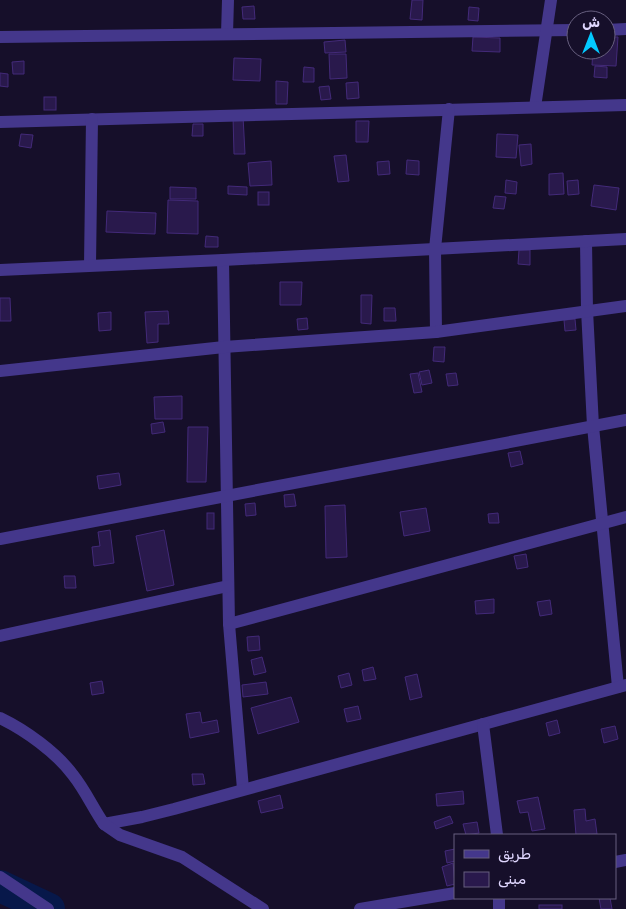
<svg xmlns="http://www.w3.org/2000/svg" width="626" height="909" font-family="Rubik,'Noto Sans Arabic',sans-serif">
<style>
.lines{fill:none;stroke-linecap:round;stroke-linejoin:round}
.river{stroke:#07184a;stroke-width:32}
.building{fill:#29194c;stroke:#432a79}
.minor{stroke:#44378b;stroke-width:12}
</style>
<rect width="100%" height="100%" fill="#160f2a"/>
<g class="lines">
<polyline class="river" points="0,886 49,909"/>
</g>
<g class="building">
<polygon points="412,0 423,0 422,20 410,19"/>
<polygon points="254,6 255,19 243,19 242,7"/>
<polygon points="469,7 479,8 478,21 468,20"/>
<polygon points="473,37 500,38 500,52 472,51"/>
<polygon points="607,37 618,37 616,66 592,65 593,50 606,50"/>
<polygon points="345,40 346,52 325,53 324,42"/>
<polygon points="329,54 346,54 347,78 330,79"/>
<polygon points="234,58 261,59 260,81 233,80"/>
<polygon points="24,61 24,74 13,74 12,62"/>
<polygon points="595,66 607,67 607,78 594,77"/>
<polygon points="304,67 314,68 314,82 303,82"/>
<polygon points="0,73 8,74 8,87 0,86"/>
<polygon points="276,81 288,82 287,104 276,104"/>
<polygon points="358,82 359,98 347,99 346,83"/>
<polygon points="329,86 331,99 321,100 319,87"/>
<rect x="44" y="97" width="12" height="13"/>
<polygon points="233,116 243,116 245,154 234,154"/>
<polygon points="356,121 369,121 368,142 356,142"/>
<polygon points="193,124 203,124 203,136 192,136"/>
<polygon points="21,134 33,135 31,148 19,146"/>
<polygon points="497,134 518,135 516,158 496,157"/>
<polygon points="531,144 532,164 521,166 519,145"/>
<polygon points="346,155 349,181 338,182 334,156"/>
<polygon points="407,160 419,161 419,175 406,174"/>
<polygon points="271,161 272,185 250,186 248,163"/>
<polygon points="389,161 390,174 378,175 377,162"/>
<polygon points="563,173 564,194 549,195 549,174"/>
<polygon points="506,180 517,182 516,194 505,193"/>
<polygon points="578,180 579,194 568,195 567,181"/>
<polygon points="594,185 619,188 616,210 591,206"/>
<polygon points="228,186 247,187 247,195 228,194"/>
<polygon points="170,187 196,188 196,199 170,199"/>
<rect x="258" y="192" width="11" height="13"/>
<polygon points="495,196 506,197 504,209 493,208"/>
<polygon points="168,200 198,201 198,234 167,233"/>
<polygon points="107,211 156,213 155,234 106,232"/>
<polygon points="206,236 218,237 218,247 205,247"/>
<polygon points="519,250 530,250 530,265 518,264"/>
<polygon points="280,282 302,282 301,305 280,305"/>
<polygon points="361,295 372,295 371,324 361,323"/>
<polygon points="0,298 10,298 11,321 0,321"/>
<polygon points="384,308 395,308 396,321 384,321"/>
<polygon points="168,311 169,324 158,324 158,342 147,343 145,312"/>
<polygon points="111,312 111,330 99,331 98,313"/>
<polygon points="307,318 308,329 298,330 297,319"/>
<polygon points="575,319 576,330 565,331 564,320"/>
<polygon points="434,347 445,347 444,362 433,361"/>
<polygon points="429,370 432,383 422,385 419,372"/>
<polygon points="418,373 422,392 414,393 410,374"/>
<polygon points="456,373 458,385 448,386 446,374"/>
<polygon points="182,396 182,419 155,419 154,397"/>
<polygon points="163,422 165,432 152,434 151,424"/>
<polygon points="188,427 208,427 206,482 187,482"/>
<polygon points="520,451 523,464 511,467 508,453"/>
<polygon points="119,473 121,485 99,489 97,476"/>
<polygon points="294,494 296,506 285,507 284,495"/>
<polygon points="255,503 256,515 246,516 245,504"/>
<polygon points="345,505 347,557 326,558 325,506"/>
<polygon points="426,508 430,531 404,536 400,512"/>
<rect x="207" y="513" width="7" height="16"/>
<polygon points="498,513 499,523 489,523 488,514"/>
<polygon points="110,530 114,563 94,566 92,547 100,546 98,532"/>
<polygon points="164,530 174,585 147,591 136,536"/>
<polygon points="526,554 528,567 517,569 514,556"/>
<polygon points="64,576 75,576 76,588 65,588"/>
<polygon points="494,599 494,613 476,614 475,601"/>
<polygon points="550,600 552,614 540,616 537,602"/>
<polygon points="259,636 260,650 248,651 247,637"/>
<polygon points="262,657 266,672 254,675 251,660"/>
<polygon points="373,667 376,679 364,681 362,670"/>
<polygon points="349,673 352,685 341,688 338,676"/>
<polygon points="417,674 422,697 410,700 405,677"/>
<polygon points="102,681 104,693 92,695 90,683"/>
<polygon points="266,682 268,694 243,697 242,685"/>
<polygon points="291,697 299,722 258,734 251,708"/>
<polygon points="358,706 361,719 347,722 344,709"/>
<polygon points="200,712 202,723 217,720 219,732 190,738 186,714"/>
<polygon points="557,720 560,733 549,736 546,723"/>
<polygon points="615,726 618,739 604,743 601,729"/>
<polygon points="192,774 203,774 205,784 193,785"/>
<polygon points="463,791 464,804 437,806 436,794"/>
<polygon points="280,795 283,808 261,813 258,801"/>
<polygon points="538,797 545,829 532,831 528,812 520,813 517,801"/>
<polygon points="585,809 586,821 595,819 597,834 576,835 574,810"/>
<polygon points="450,816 453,823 436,829 434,822"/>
<polygon points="477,822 479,833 466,835 463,824"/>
<polygon points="455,849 455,861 447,863 445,851"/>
<polygon points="453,863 455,884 447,886 442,867"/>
<polygon points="599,898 610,898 612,909 601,909"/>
<rect x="539" y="905" width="23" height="4"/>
</g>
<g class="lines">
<g class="minor">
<polyline points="606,30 626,29"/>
<polyline points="227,34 228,0"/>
<polyline points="0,37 576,30"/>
<polyline points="535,107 551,0"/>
<polyline points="0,122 626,105"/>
<polyline points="586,241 587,310 593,426 618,687"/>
<polyline points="223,260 229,624 243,789"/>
<polyline points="90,265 92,119"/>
<polyline points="0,270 223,260 626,239"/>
<polyline points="436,332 435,249 449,109"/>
<polyline points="0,371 224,347 436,332 626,306"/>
<polyline points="0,539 626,420"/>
<polyline points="229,624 626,517"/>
<polyline points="0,636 228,586"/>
<path d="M 0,718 C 25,730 56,752 73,775 C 85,790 93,808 104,824 L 142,817 L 174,809 L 626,685"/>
<polyline points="483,724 497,835"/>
<polyline points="104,824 120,835 182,857 263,909"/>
<polyline points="615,862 626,860"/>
<polyline points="0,877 48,909"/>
<polyline points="499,898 499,909"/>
<polyline points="360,909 455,893"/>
</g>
</g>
<rect x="454" y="834" width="162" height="65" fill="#160f2a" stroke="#675f7f"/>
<rect x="464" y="850" width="25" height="8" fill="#44378b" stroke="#675f7f"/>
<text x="498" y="859" font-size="15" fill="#e0d7ff">طريق</text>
<rect x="464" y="872" width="25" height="15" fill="#29194c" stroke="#675f7f"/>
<text x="498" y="884" font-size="15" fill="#e0d7ff">مبنى</text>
<g transform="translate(591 35)"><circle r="24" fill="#160f2a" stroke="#675f7f"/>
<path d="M0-4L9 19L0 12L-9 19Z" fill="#03c9ff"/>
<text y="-8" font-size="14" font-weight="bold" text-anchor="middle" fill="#e0d7ff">ش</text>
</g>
</svg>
